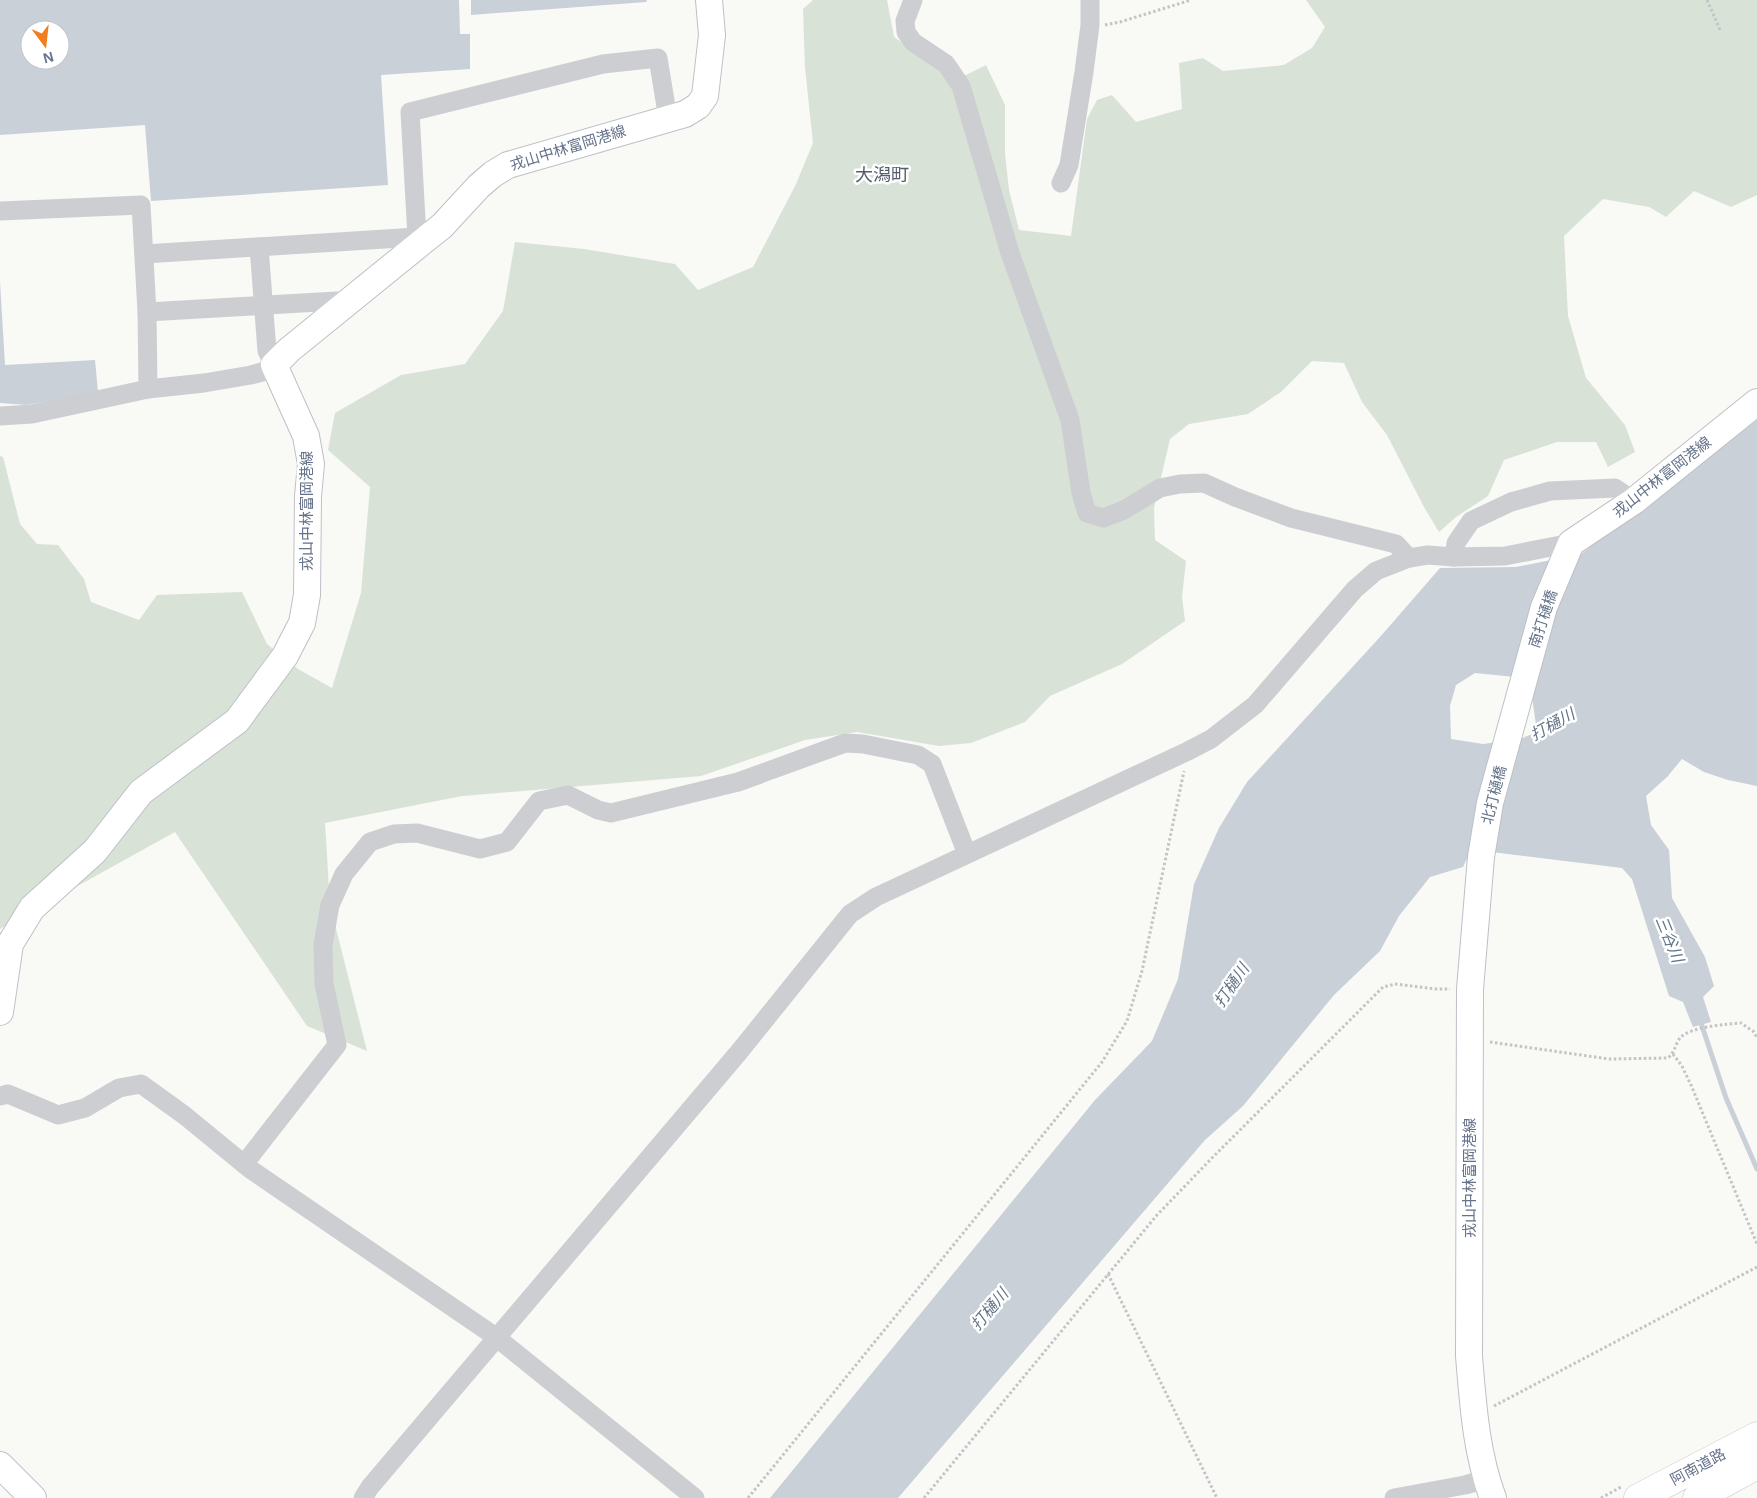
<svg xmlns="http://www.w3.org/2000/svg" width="1757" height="1498" font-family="Helvetica,'Noto Sans JP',sans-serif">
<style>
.green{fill:#d9e2d7}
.water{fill:#c9d0d7;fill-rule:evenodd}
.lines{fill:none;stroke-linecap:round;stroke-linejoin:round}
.stream{stroke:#c9d0d7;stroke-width:5}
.secondary-casing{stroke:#bdc0c7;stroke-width:28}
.trunk-casing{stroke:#bdbfc3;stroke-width:29}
.path{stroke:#c2c4c7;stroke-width:3;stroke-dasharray:2.5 2.5;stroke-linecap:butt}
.minor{stroke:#ccced2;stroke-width:19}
.secondary{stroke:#fff;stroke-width:26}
.trunk{stroke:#fff;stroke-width:28}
.labels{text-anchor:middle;stroke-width:5;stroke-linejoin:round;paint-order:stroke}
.street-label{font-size:15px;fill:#65728a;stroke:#fff}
.water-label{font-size:16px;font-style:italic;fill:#617385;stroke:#fff}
.quarter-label{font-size:18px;fill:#545d6f;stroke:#fff}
</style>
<rect width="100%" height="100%" fill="#f9f9f6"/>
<polygon class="green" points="813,0 887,0 894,37 943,71 966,75 986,65 1005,105 1005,154 1009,190 1019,230 1071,236 1087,119 1097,100 1112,95 1136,122 1182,109 1179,63 1203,58 1223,71 1284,65 1312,48 1325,27 1306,0 1757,0 1757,195 1731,207 1694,191 1666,217 1649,207 1603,199 1564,236 1568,316 1586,378 1625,425 1635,452 1608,467 1596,442 1557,442 1504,460 1488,496 1456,517 1439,532 1424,507 1387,435 1362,402 1344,363 1312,361 1281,392 1248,414 1189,424 1170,439 1154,508 1155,540 1186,561 1182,597 1185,621 1122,664 1050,696 1025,722 971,743 939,746 857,732 805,740 701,776 462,796 325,823 330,905 367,1051 307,1026 175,832 0,929 0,456 3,457 20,524 37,544 58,545 84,579 91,602 139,620 157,595 242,592 267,644 298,669 332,688 361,593 370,487 328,450 335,413 401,375 465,364 503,311 515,242 584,249 675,264 698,290 753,267 796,184 813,143 805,68 803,9"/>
<g class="water">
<path d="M 0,0 L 459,0 L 460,34 L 470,34 L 470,69 L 381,75 L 388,185 L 151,201 L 145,125 L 0,135 ZM 30,30 L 60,30 L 60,60 L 30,60 Z"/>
<polygon points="471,0 647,0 646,2 471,15"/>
<polygon points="0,282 5,365 95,360 98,392 27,405 0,403"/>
<path d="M 1757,420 L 1757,786 L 1728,780 L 1704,772 L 1682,759 L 1667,777 L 1646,796 L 1651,825 L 1669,850 L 1672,898 L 1705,957 L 1714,986 L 1703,997 L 1711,1022 L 1693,1027 L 1683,1002 L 1669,996 L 1632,879 L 1622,868 L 1492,852 L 1468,856 L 1463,867 L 1430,877 L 1399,916 L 1380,951 L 1334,995 L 1243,1106 L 1205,1140 L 898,1498 L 770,1498 L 1095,1100 L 1152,1041 L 1178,979 L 1194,884 L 1219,828 L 1247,782 L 1380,637 L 1440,568 L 1516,567 L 1581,554 ZM 1475,673 L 1515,677 L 1531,690 L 1537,732 L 1520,739 L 1483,744 L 1451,739 L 1450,706 L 1456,685 Z"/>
</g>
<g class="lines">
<polyline class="stream" points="1700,1020 1726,1098 1757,1169"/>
<defs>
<g id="secondary">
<polyline points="0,1012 10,944 32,908 95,851 141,792 237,721 285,656 302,623 307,595 308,496 311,464 306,436 274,365 289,350 422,242 442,226 479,186 493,174 508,165 685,114 698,106 705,96 712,35 709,0"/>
<polyline points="0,1465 33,1498"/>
<path d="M 1493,1498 C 1476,1453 1473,1404 1469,1356 L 1470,989 L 1481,857 L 1490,803 L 1544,607 L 1571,543 L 1634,501 L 1757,402"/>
</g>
<g id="trunk">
<polyline points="1638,1498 1757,1436"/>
<polyline points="1697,1498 1757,1465"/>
</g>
</defs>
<use href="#secondary" class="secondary-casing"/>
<use href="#trunk" class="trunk-casing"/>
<g class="path">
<polyline points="1707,0 1721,32"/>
<polyline points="1105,25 1120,22 1191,0"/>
<path d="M 1490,1042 L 1609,1059 L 1668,1058 C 1675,1052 1675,1045 1680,1038 C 1689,1027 1727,1024 1741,1023 L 1754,1032 L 1757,1038"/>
<polyline points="1673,1054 1682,1066 1691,1085 1757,1244"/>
<polyline points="1108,1274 1217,1498"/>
<polyline points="1494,1406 1757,1267"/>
<polyline points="748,1498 1102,1062 1127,1021 1142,971 1184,771"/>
<polyline points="924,1498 1157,1215 1212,1158 1383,987 1395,984 1436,989 1450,989"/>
<polyline points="1601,1498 1621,1487"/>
</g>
<g class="minor">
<polyline points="913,0 905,21 906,32 913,42 946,64 961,86 1010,253 1070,420 1081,493 1087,513 1103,518 1124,510 1160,488 1180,484 1204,483 1235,497 1291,518 1396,544 1409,558"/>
<polyline points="1061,183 1069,165 1084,72 1090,25 1090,0"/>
<polyline points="0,211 141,205 147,312"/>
<polyline points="422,242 417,237 410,112 603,64 658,58 668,119"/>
<polyline points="144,254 417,237"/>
<polyline points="148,389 147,312 337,301 344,306"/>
<polyline points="0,416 32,414 148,389 204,383 251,375 266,371 274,365 267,351 259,247"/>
<polyline points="1454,557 1456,543 1471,521 1511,502 1550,491 1615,488 1634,501"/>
<polyline points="0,1096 8,1094 58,1115 85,1108 119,1088 141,1084 184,1115 250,1169 496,1337 695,1498"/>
<polyline points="244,1164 337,1045 324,984 323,945 330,905 344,874 370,842 394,834 417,833 480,849 507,842 539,801 568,795 598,810 611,813 738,782 845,743 863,744 918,755 932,764 967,854"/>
<polyline points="363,1498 370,1487 739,1052 850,914 876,897 1188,751 1211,739 1255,705 1355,589 1376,571 1409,558 1428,555 1454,557 1505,556 1571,543"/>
<polyline points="1394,1498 1465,1485 1486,1479"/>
</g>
<use href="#secondary" class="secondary"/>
<use href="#trunk" class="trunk"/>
</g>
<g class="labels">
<g class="street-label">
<text transform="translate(568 148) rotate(-17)" y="5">戎山中林富岡港線</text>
<text transform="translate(1662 477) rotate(-38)" y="5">戎山中林富岡港線</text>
<text transform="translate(307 511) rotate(-90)" y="5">戎山中林富岡港線</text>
<text transform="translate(1543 619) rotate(-72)" y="5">南打樋橋</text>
<text transform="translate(1494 795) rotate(-76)" y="5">北打樋橋</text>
<text transform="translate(1470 1178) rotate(-90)" y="5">戎山中林富岡港線</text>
<text transform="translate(1698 1467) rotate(-28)" y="5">阿南道路</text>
</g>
<g class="water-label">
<text transform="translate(1552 724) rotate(-29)" y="6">打樋川</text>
<text transform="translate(1670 939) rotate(68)" y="6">三谷川</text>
<text transform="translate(1231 985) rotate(-56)" y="6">打樋川</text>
<text transform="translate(989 1309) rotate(-50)" y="6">打樋川</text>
</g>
<g class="quarter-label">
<text x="882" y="181">大潟町</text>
</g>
</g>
<g transform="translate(45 45) rotate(165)"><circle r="24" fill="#ffffff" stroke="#c1c7d0"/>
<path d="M0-4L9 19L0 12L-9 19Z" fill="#f37d1c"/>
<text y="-8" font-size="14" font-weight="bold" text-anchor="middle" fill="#65728a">N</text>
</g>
</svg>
